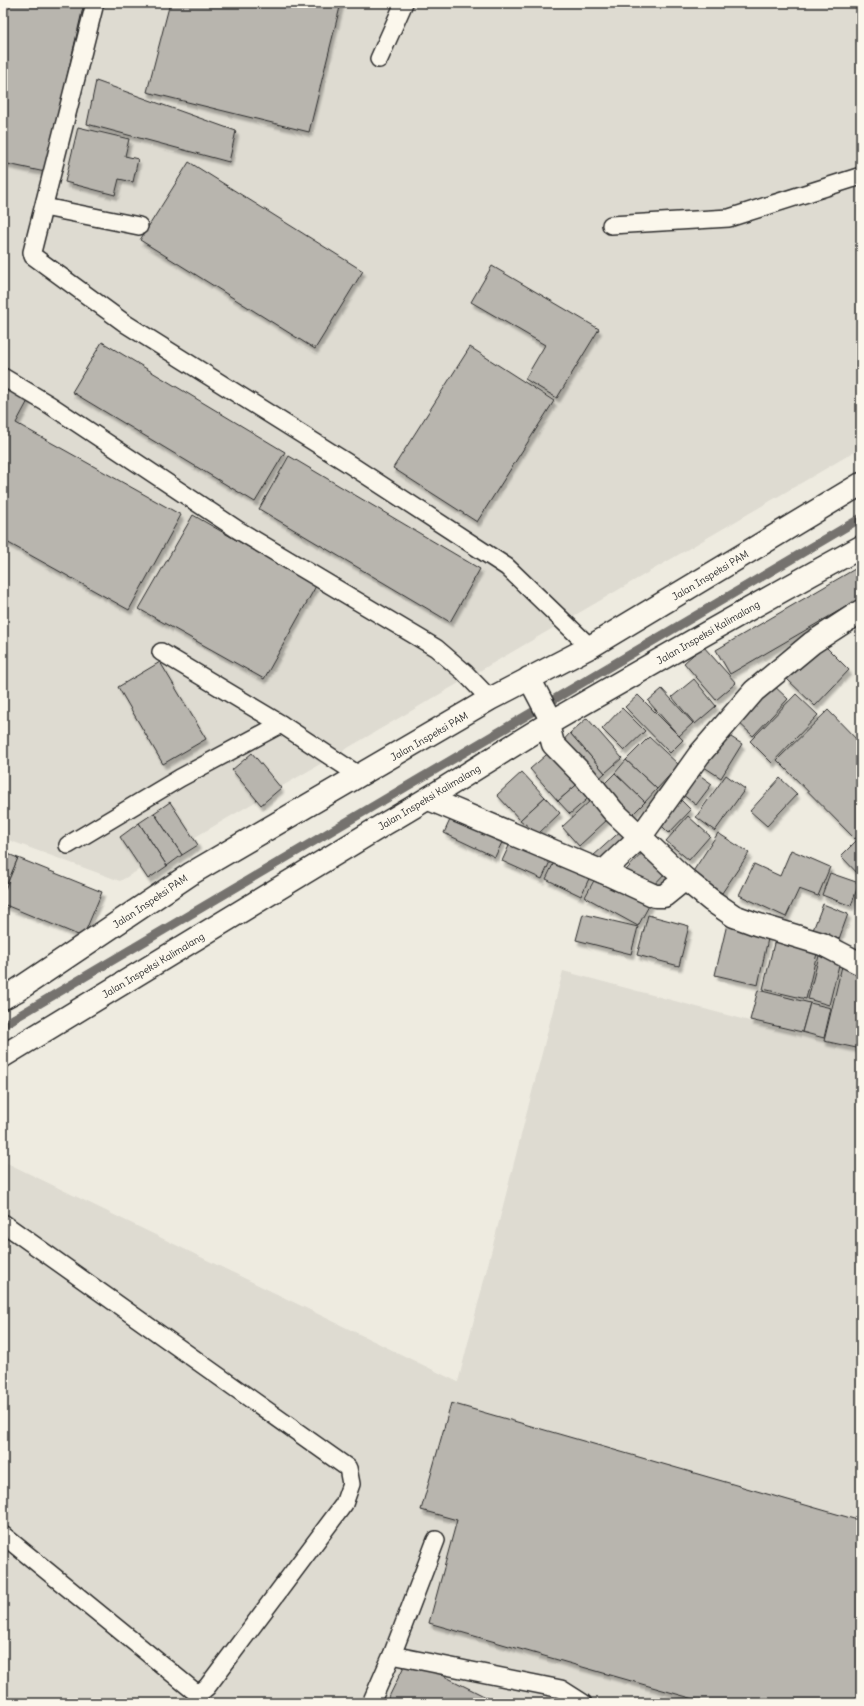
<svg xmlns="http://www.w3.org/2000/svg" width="864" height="1706" font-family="Delius,sans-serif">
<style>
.built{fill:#dedbd1}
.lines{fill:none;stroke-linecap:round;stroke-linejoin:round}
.stream{stroke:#74726e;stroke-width:9}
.building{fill:#b8b5ae;stroke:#2b2b2b;filter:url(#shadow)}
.lane-casing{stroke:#2b2b2b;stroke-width:20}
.street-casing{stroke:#2b2b2b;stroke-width:25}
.lane{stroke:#fbf7ec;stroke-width:17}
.street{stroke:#fbf7ec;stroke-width:22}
.labels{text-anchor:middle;stroke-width:3;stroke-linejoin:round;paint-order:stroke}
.street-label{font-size:10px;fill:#2b2b2b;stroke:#fbf7ec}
</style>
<defs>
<filter id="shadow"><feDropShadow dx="2.5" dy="4.5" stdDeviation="1" flood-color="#0004"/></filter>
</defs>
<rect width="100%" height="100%" fill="#eeebe0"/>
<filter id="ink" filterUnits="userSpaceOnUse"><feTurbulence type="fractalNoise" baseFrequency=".025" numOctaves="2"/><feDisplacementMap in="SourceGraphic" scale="8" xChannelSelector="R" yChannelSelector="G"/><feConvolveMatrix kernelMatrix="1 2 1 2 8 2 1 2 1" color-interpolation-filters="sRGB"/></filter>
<g filter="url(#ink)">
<g class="built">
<polygon points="3,3 861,3 861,448 120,881 3,838"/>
<polygon points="563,971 861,1051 861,1703 3,1703 3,1161 458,1382"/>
</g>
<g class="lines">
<polyline class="stream" points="3,1025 861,518"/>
</g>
<g class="building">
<polygon points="3,3 84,3 45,172 3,163"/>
<polygon points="170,3 341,3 309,132 147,92"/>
<polygon points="96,81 236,131 229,162 87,124"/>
<polygon points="78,127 129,139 125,156 138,159 133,182 119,179 115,195 65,182"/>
<polygon points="189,162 363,271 315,349 140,240"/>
<polygon points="492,266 599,329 557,398 525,379 545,345 471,302"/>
<polygon points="102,342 285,452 255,502 72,392"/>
<polygon points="470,347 554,401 477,522 393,468"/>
<polygon points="3,382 30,397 16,423 181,515 129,610 3,540"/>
<polygon points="289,456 480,569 450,622 259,509"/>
<polygon points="193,515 316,586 264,679 139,609"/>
<polygon points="860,566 861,598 730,674 716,650"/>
<polygon points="822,643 849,670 815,706 787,679"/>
<polygon points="703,646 736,683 716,700 684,663"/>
<polygon points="160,662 206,739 163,764 118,687"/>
<polygon points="694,679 716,706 695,724 672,697"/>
<polygon points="770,682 788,699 753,736 735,719"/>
<polygon points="662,689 693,723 679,736 648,701"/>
<polygon points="796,694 818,715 772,763 750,741"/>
<polygon points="638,695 683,740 670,753 625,707"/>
<polygon points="622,708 645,731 624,751 602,729"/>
<polygon points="828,710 861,744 861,832 855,839 777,760"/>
<polygon points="587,718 622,758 605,773 570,733"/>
<polygon points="723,732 742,744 721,778 701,765"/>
<polygon points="570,733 605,773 594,783 560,744"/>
<polygon points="649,737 679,765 657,789 626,760"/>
<polygon points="553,749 581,781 558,801 530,769"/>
<polygon points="252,753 281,788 261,805 232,770"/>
<polygon points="626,760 657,789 645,802 615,773"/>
<polygon points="694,771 712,784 696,805 678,791"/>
<polygon points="522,772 545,797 520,820 497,795"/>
<polygon points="615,773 645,802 631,816 601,787"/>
<polygon points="726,775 745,789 715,831 696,817"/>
<polygon points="780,778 797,794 767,826 750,811"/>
<polygon points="581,781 593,794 570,814 558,801"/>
<polygon points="677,796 691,810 669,833 655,819"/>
<polygon points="545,797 560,813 538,834 520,820"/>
<polygon points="591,800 608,819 579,846 562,827"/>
<polygon points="170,802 198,845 182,855 154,813"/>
<polygon points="454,811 505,836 495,857 444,833"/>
<polygon points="154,813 182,855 167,866 139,823"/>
<polygon points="688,816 710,836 689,860 666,841"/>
<polygon points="139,823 167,866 148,879 120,837"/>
<polygon points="625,827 635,837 603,867 593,856"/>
<polygon points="718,833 749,853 722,893 692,873"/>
<polygon points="861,836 861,877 841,856"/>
<polygon points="513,837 553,855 542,879 502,861"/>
<polygon points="648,847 670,868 648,891 626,870"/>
<polygon points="791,850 830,867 818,896 799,889 786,917 739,895 754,864 780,876"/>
<polygon points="3,852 18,858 3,894"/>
<polygon points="557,856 592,872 581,896 546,879"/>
<polygon points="18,858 102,892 83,937 3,904 3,894"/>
<polygon points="598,873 651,902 638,926 585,897"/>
<polygon points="830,873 859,883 851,906 822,895"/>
<polygon points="823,904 848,914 839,939 813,930"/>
<polygon points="583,914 638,927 631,954 576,940"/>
<polygon points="648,915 689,926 679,966 637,955"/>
<polygon points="727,924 769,934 758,985 715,975"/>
<polygon points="776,935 819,945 806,999 763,989"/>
<polygon points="820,952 841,957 829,1005 808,999"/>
<polygon points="842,966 861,970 861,1049 824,1041"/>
<polygon points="758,990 810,1003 802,1032 750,1020"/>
<polygon points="810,1003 831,1008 824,1038 802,1032"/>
<polygon points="451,1403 861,1521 861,1703 708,1703 429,1623 457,1520 421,1510"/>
<polygon points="408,1658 498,1703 386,1703"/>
</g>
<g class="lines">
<defs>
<g id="lane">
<polyline points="95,3 32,252 33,256 126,324 346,462 507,567 590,647"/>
<polyline points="379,59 404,3"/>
<polyline points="44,207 139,226"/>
<polyline points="611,225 729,218 861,176"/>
<polyline points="3,377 50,405 238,530 436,648 464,672 490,699"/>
<polyline points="161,652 281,724"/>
<polyline points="68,845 180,778 281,724 360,776"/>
<polyline points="3,1223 348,1468 351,1484 344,1504 207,1687 201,1692 194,1691 3,1535"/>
<polyline points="392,1655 561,1689 583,1703"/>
<polyline points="371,1703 392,1655 436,1540"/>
</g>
<g id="street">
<polyline points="529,678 549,716 548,725 553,744 585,777 613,811 685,879 712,901 734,916 756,924 822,944 861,964"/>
<polyline points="429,799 603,872 655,896 664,896 685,879"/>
<polyline points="603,872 641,836 699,755 754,691 812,643 861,611"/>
<polyline points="3,998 16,991 192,873 490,699 590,647 861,484"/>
<path d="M 3,1056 L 383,825 C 439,793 493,757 548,724 C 652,664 756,604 861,547"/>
</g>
</defs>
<use href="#lane" class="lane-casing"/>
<use href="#street" class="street-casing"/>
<use href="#lane" class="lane"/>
<use href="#street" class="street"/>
</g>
</g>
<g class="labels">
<g class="street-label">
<text transform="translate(710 575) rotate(-31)" y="4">Jalan Inspeksi PAM</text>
<text transform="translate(708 632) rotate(-30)" y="4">Jalan Inspeksi Kalimalang</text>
<text transform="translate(429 736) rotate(-30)" y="4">Jalan Inspeksi PAM</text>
<text transform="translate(429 797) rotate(-31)" y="4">Jalan Inspeksi Kalimalang</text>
<text transform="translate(150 901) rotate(-34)" y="4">Jalan Inspeksi PAM</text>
<text transform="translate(153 965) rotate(-31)" y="4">Jalan Inspeksi Kalimalang</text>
</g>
</g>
<rect width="864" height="1706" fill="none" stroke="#fbf7ec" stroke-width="16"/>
<rect x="8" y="8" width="848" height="1690" fill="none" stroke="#2b2b2b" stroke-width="1.5" filter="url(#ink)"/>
</svg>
